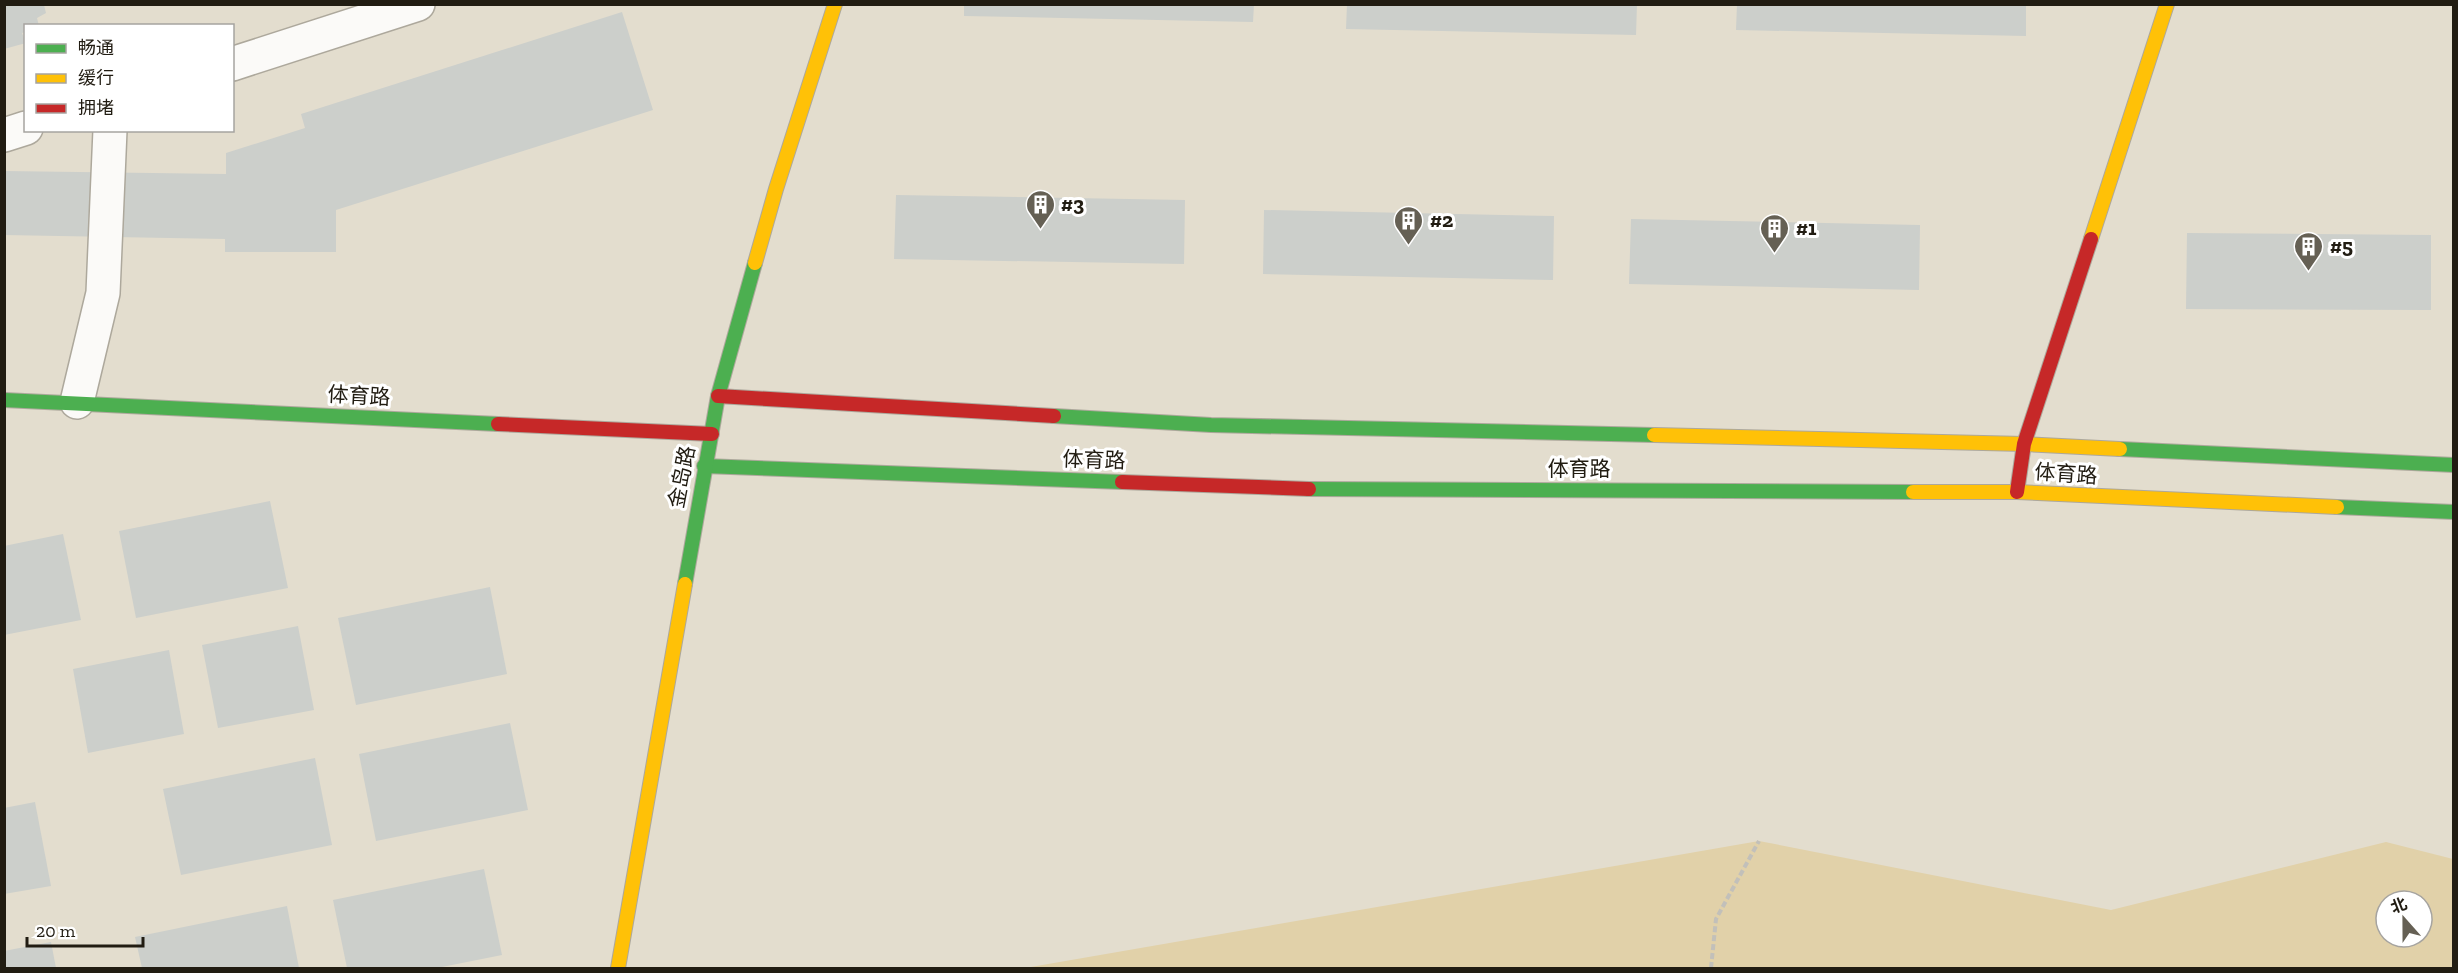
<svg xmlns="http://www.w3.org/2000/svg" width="2458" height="973" font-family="'Zilla Slab','Noto Sans SC',serif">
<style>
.green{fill:#e1d1a9;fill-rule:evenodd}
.building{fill:#cccfcb}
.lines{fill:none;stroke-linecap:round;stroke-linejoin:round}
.street-casing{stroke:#ada89c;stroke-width:36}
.fast-casing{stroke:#ada89c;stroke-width:16}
.slow-casing{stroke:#ada89c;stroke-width:16}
.jam-casing{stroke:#ada89c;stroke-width:16}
.path{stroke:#c2c0ba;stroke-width:4;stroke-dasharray:6 3;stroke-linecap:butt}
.street{stroke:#fbfaf8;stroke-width:33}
.fast{stroke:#4caf50;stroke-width:14}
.slow{stroke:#ffc107;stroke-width:14}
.jam{stroke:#c62828;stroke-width:14}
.labels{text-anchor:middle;stroke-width:6;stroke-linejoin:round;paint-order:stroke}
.poi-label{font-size:21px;font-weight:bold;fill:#211c12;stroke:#fff;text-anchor:start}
.street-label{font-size:21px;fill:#211c12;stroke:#fff}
</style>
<rect width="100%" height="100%" fill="#e3ddce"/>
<path class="green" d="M 1759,841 L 2111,910 L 2386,842 L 2453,859 L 2453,968 L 1025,968 ZM 2386,901 L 2422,901 L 2422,937 L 2386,937 Z"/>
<g class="building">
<polygon points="964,4 1254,4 1253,22 964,16"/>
<polygon points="1347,4 1637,4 1636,35 1346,29"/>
<polygon points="1737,4 2026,4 2026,36 1736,30"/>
<polygon points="4,5 44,5 46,13 37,18 39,26 26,26 26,32 22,33 26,43 4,49"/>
<polygon points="622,12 653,110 336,210 336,252 225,252 225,239 4,235 4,171 226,174 226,153 305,128 301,114"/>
<polygon points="896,195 1185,200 1184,264 894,259"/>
<polygon points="1264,210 1554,216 1553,280 1263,274"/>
<polygon points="1631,219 1920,225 1919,290 1629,284"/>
<polygon points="2187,233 2431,235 2431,310 2186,309"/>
<polygon points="270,501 288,588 136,618 119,531"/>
<polygon points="63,534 81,620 4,635 4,546"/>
<polygon points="490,587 507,674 356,705 338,618"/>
<polygon points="298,626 314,710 218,728 202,645"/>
<polygon points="169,650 184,734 88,753 73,669"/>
<polygon points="510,723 528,810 376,841 359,754"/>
<polygon points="315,758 332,845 181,875 163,789"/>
<polygon points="35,802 51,886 4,894 4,808"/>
<polygon points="484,869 502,955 437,968 347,968 333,900"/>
<polygon points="287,906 299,968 142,968 135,937"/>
<polygon points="51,942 56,968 4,968 4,951"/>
</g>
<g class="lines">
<defs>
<g id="street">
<polyline points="232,64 418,4"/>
<polyline points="4,135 26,128"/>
<polyline points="77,402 103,293 110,130"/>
</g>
<g id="fast">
<polyline points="4,400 498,424"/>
<polyline points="1054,416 1211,425 1654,435"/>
<polyline points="2120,449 2454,465"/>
<polyline points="704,466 1122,482"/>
<polyline points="1309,489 1913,492"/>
<polyline points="2337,507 2454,512"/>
<polyline points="685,584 718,396 755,263"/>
</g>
<g id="slow">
<polyline points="2091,239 2167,4"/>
<polyline points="755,263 776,189 835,4"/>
<polyline points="1654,435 2024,444 2120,449"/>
<polyline points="1913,492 2017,492 2337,507"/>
<polyline points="618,968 685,584"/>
</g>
<g id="jam">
<polyline points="718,396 1054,416"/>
<polyline points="498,424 712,434"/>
<polyline points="1122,482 1309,489"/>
<polyline points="2017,492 2024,444 2091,239"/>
</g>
</defs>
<use href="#street" class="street-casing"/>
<use href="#fast" class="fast-casing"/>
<use href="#slow" class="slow-casing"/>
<use href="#jam" class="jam-casing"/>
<polyline class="path" points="1711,968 1716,919 1759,841"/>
<use href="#street" class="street"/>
<use href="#fast" class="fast"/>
<use href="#slow" class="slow"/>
<use href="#jam" class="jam"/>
</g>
<defs>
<symbol id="building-pin" viewBox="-11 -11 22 30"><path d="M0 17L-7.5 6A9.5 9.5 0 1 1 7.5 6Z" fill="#656054" stroke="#fff"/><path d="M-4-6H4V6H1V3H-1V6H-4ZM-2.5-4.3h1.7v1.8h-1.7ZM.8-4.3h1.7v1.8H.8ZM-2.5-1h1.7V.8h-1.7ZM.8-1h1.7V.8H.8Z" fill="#fff"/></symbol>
</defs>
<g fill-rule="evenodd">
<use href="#building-pin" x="1024" y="188" width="33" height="45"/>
<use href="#building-pin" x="1392" y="204" width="33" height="45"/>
<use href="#building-pin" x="1758" y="212" width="33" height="45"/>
<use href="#building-pin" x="2292" y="230" width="33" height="45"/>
</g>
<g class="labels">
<g class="poi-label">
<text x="1061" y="211">#3</text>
<text x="1430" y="227">#2</text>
<text x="1796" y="235">#1</text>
<text x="2330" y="253">#5</text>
</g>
<g class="street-label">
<text transform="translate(359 396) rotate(3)" y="7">体育路</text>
<text transform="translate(1094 460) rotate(2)" y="7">体育路</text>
<text x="1579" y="476">体育路</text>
<text transform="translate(2066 474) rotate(4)" y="7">体育路</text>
<text transform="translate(682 477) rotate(-79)" y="7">金岛路</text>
</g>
</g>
<rect width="2458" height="973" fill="none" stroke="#211c12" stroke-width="12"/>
<rect x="24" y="24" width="210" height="108" fill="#ffffff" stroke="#a6a4a0" stroke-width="1.5"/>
<rect x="36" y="44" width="30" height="9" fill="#4caf50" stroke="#a6a4a0" stroke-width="1.5"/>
<text x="78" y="54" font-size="18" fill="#211c12">畅通</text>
<rect x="36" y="74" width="30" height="9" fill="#ffc107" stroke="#a6a4a0" stroke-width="1.5"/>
<text x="78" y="84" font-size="18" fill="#211c12">缓行</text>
<rect x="36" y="104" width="30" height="9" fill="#c62828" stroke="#a6a4a0" stroke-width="1.5"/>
<text x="78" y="114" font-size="18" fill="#211c12">拥堵</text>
<g transform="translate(2404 919) rotate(339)"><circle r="28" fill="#ffffff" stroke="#a6a4a0" stroke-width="1.5"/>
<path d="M0-4.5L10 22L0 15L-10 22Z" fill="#656054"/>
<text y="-9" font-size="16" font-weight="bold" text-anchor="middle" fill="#211c12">北</text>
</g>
<path d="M27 937v9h116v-9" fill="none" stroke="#211c12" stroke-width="3"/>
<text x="36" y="937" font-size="18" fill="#211c12" stroke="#ffffff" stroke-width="4.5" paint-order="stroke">20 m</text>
</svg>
